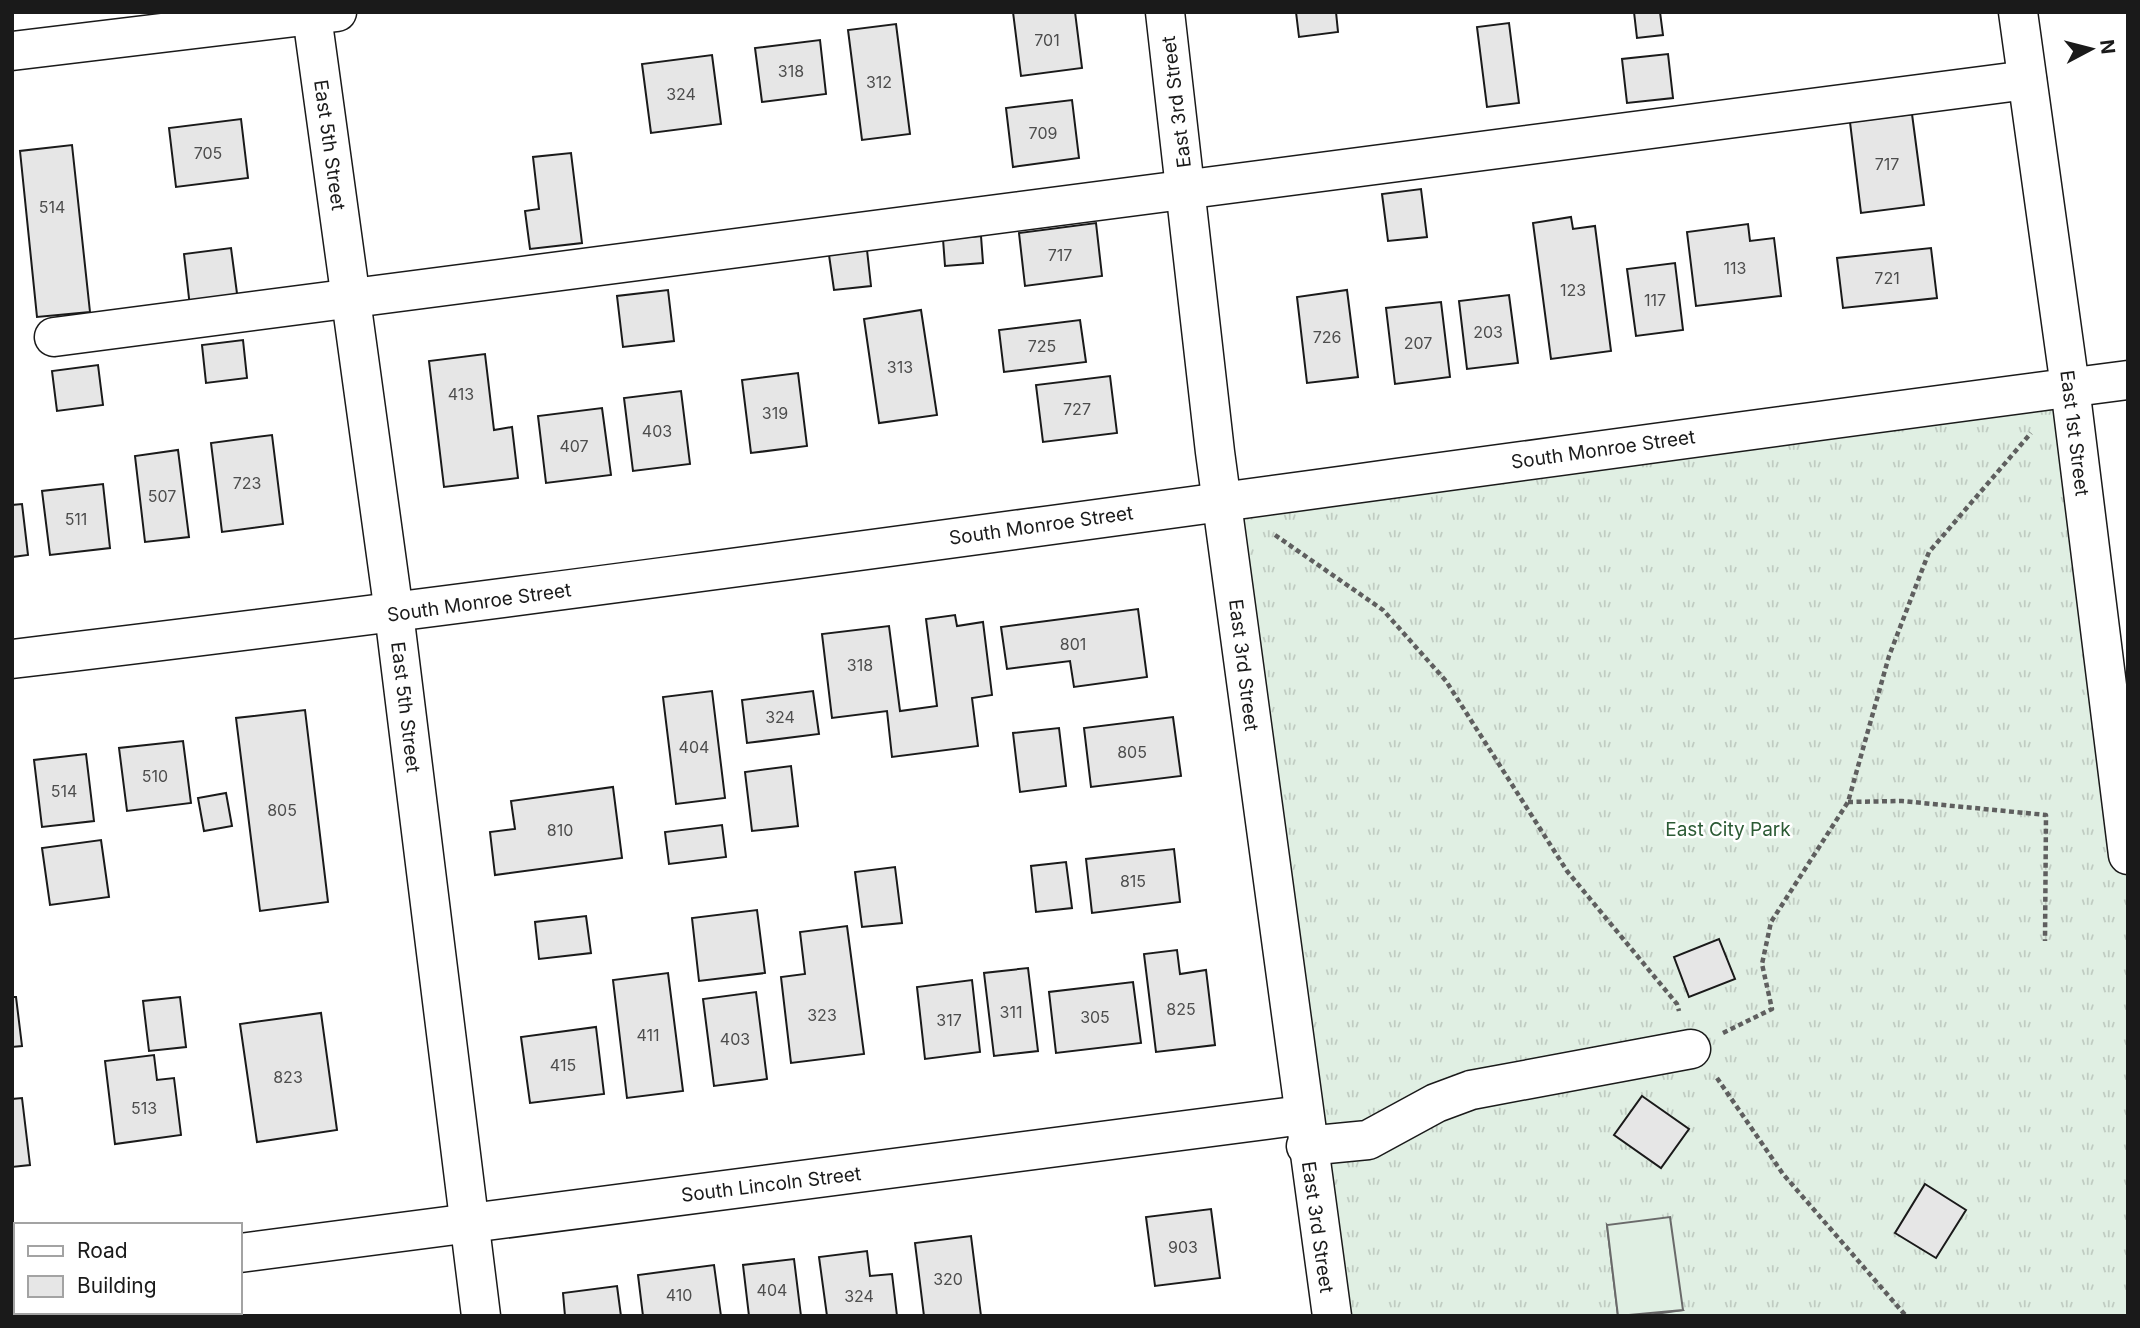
<svg xmlns="http://www.w3.org/2000/svg" width="2140" height="1328" font-family="Inter,sans-serif">
<style>
.grass{fill:url(#grass-tufts);stroke:#6a6a6a;stroke-width:2}
.pitch{fill:#e0efe3;stroke:#6a6a6a;stroke-width:2}
.building{fill:#e6e6e6;stroke:#1a1a1a;stroke-width:2}
.lines{fill:none;stroke-linecap:round;stroke-linejoin:round}
.minor-casing{stroke:#1a1a1a;stroke-width:41}
.path{stroke:#5f5f5f;stroke-width:4.5;stroke-dasharray:5 3.5;stroke-linecap:butt}
.minor{stroke:#fff;stroke-width:38}
.labels{text-anchor:middle;stroke-width:5;stroke-linejoin:round;paint-order:stroke}
.number-label{font-size:16px;fill:#4d4d4d}
.street-label{font-size:19px;fill:#1a1a1a;stroke:#fff}
.park-label{font-size:19px;fill:#2b5a34;stroke:#fff}
</style>
<defs>
<pattern id="grass-tufts" width="24" height="20" patternUnits="userSpaceOnUse" patternTransform="scale(1.75)"><rect width="24" height="20" fill="#e0efe3"/><path d="M3 7l-1-3M5 7V3M7 7l1-3M15 17l-1-3M17 17v-4M19 17l1-3" fill="none" stroke="#c0ccc2"/></pattern>
</defs>
<rect width="100%" height="100%" fill="#fff"/>
<polygon class="grass" points="2070,387 2128,855 2128,1316 1641,1316 1683,1310 1607,1225 1618,1316 1332,1316 1222,499"/>
<polygon class="pitch" points="1670,1217 1683,1310 1618,1316 1607,1225"/>
<g class="building">
<polygon points="1013,12 1075,12 1082,68 1021,76"/>
<polygon points="1296,12 1336,12 1338,32 1299,37"/>
<polygon points="1634,12 1660,12 1663,35 1637,38"/>
<polygon points="1509,23 1519,103 1487,107 1477,27"/>
<polygon points="896,24 910,134 862,140 848,30"/>
<polygon points="820,40 826,94 762,102 755,48"/>
<polygon points="1668,54 1673,98 1627,103 1622,59"/>
<polygon points="712,55 721,124 651,133 642,64"/>
<polygon points="1072,100 1079,158 1013,167 1006,108"/>
<polygon points="1912,114 1924,205 1861,213 1850,122"/>
<polygon points="241,119 248,178 176,187 169,128"/>
<polygon points="72,145 90,312 37,317 20,151"/>
<polygon points="571,153 582,243 530,249 525,211 539,209 533,157"/>
<polygon points="1421,189 1427,237 1388,241 1382,194"/>
<polygon points="1571,217 1573,229 1595,226 1611,351 1551,359 1533,223"/>
<polygon points="1096,223 1102,276 1025,286 1019,233"/>
<polygon points="1748,224 1750,241 1774,238 1781,296 1696,306 1687,232"/>
<polygon points="981,236 983,263 945,266 943,239"/>
<polygon points="231,248 238,301 190,307 184,254"/>
<polygon points="1931,248 1937,298 1843,308 1837,258"/>
<polygon points="867,250 871,286 834,290 829,255"/>
<polygon points="1675,263 1683,330 1636,336 1627,269"/>
<polygon points="668,290 674,341 623,347 617,296"/>
<polygon points="1347,290 1358,377 1307,383 1297,297"/>
<polygon points="1509,295 1518,363 1467,369 1459,301"/>
<polygon points="1441,302 1450,377 1395,384 1386,308"/>
<polygon points="921,310 937,415 879,423 864,319"/>
<polygon points="1080,320 1086,362 1004,372 999,330"/>
<polygon points="243,340 247,378 206,383 202,345"/>
<polygon points="485,354 494,430 512,427 518,478 444,487 429,361"/>
<polygon points="98,365 103,405 57,411 52,371"/>
<polygon points="798,373 807,446 751,453 742,380"/>
<polygon points="1110,376 1117,433 1043,442 1036,385"/>
<polygon points="681,391 690,464 633,471 624,398"/>
<polygon points="602,408 611,475 546,483 538,416"/>
<polygon points="272,435 283,524 222,532 211,443"/>
<polygon points="178,450 189,537 145,542 135,456"/>
<polygon points="103,484 110,548 50,555 42,491"/>
<polygon points="22,504 28,555 12,557 12,505"/>
<polygon points="1138,609 1147,677 1074,687 1070,661 1007,669 1001,627"/>
<polygon points="955,615 957,626 983,622 992,695 972,698 978,746 892,757 887,711 832,718 822,634 889,626 900,711 937,706 926,619"/>
<polygon points="712,691 725,798 676,804 663,697"/>
<polygon points="813,691 819,734 747,743 742,700"/>
<polygon points="305,710 328,902 260,911 236,718"/>
<polygon points="1173,717 1181,776 1091,787 1084,728"/>
<polygon points="1059,728 1066,786 1020,792 1013,733"/>
<polygon points="183,741 191,803 127,811 119,748"/>
<polygon points="86,754 94,821 42,827 34,760"/>
<polygon points="791,766 798,826 752,831 745,772"/>
<polygon points="613,787 622,858 495,875 490,832 515,829 511,801"/>
<polygon points="226,793 232,826 204,831 198,798"/>
<polygon points="722,825 726,857 669,864 665,832"/>
<polygon points="101,840 109,897 50,905 42,848"/>
<polygon points="1174,849 1180,902 1092,913 1086,859"/>
<polygon points="1066,862 1072,908 1036,912 1031,866"/>
<polygon points="895,867 902,923 862,927 855,872"/>
<polygon points="757,910 765,973 699,981 692,918"/>
<polygon points="586,916 591,953 539,959 535,922"/>
<polygon points="847,926 864,1054 791,1063 781,977 805,974 800,932"/>
<polygon points="1719,939 1735,979 1689,997 1674,957"/>
<polygon points="1177,950 1180,974 1206,970 1215,1045 1156,1052 1144,954"/>
<polygon points="1028,968 1038,1051 994,1056 984,973"/>
<polygon points="668,973 683,1091 627,1098 613,980"/>
<polygon points="972,980 980,1052 925,1059 917,987"/>
<polygon points="1133,982 1141,1043 1056,1053 1049,992"/>
<polygon points="756,992 767,1079 714,1086 703,999"/>
<polygon points="12,997 16,997 22,1046 12,1047"/>
<polygon points="180,997 186,1047 149,1051 143,1001"/>
<polygon points="321,1013 337,1130 257,1142 240,1024"/>
<polygon points="596,1027 604,1094 530,1103 521,1037"/>
<polygon points="154,1055 157,1080 174,1078 181,1135 115,1144 105,1061"/>
<polygon points="1642,1096 1689,1129 1661,1168 1614,1135"/>
<polygon points="22,1098 30,1165 12,1167 12,1099"/>
<polygon points="1925,1184 1966,1210 1936,1258 1895,1233"/>
<polygon points="1211,1209 1220,1278 1155,1286 1146,1217"/>
<polygon points="971,1236 981,1316 924,1316 915,1243"/>
<polygon points="867,1251 870,1276 892,1274 897,1316 827,1316 819,1257"/>
<polygon points="794,1259 801,1316 749,1316 743,1265"/>
<polygon points="714,1265 721,1316 643,1316 638,1275"/>
<polygon points="617,1286 621,1316 565,1316 563,1293"/>
</g>
<g class="lines">
<defs>
<g id="minor">
<polyline points="1165,12 1215,452 1332,1316"/>
<polyline points="2018,12 2070,387 2128,855"/>
<polyline points="312,16 394,613 481,1316"/>
<polyline points="12,51 337,12"/>
<polyline points="54,337 2027,80"/>
<path d="M 12,659 C 719,575 1422,472 2128,380"/>
<polyline points="1306,1146 1368,1140 1436,1103 1471,1090 1691,1049"/>
<polyline points="240,1253 1303,1115"/>
<polyline points="12,1283 16,1283"/>
</g>
</defs>
<use href="#minor" class="minor-casing"/>
<g class="path">
<polyline points="1275,535 1383,610 1446,681 1567,871 1677,1004 1679,1011"/>
<polyline points="1848,802 1902,801 2046,815 2045,941"/>
<polyline points="1723,1033 1772,1009 1762,964 1771,922 1848,802 1889,656 1929,552 2031,433"/>
<polyline points="1717,1078 1783,1174 1906,1316"/>
</g>
<use href="#minor" class="minor"/>
</g>
<g class="labels">
<g class="number-label">
<text x="1047" y="46">701</text>
<text x="791" y="77">318</text>
<text x="879" y="88">312</text>
<text x="681" y="100">324</text>
<text x="1043" y="139">709</text>
<text x="208" y="159">705</text>
<text x="1887" y="170">717</text>
<text x="52" y="213">514</text>
<text x="1060" y="261">717</text>
<text x="1735" y="274">113</text>
<text x="1887" y="284">721</text>
<text x="1573" y="296">123</text>
<text x="1655" y="306">117</text>
<text x="1488" y="338">203</text>
<text x="1327" y="343">726</text>
<text x="1418" y="349">207</text>
<text x="1042" y="352">725</text>
<text x="900" y="373">313</text>
<text x="461" y="400">413</text>
<text x="1077" y="415">727</text>
<text x="775" y="419">319</text>
<text x="657" y="437">403</text>
<text x="574" y="452">407</text>
<text x="247" y="489">723</text>
<text x="162" y="502">507</text>
<text x="76" y="525">511</text>
<text x="1073" y="650">801</text>
<text x="860" y="671">318</text>
<text x="780" y="723">324</text>
<text x="694" y="753">404</text>
<text x="1132" y="758">805</text>
<text x="155" y="782">510</text>
<text x="64" y="797">514</text>
<text x="282" y="816">805</text>
<text x="560" y="836">810</text>
<text x="1133" y="887">815</text>
<text x="1181" y="1015">825</text>
<text x="1011" y="1018">311</text>
<text x="822" y="1021">323</text>
<text x="1095" y="1023">305</text>
<text x="949" y="1026">317</text>
<text x="648" y="1041">411</text>
<text x="735" y="1045">403</text>
<text x="563" y="1071">415</text>
<text x="288" y="1083">823</text>
<text x="144" y="1114">513</text>
<text x="1183" y="1253">903</text>
<text x="948" y="1285">320</text>
<text x="772" y="1296">404</text>
<text x="679" y="1301">410</text>
<text x="859" y="1302">324</text>
</g>
<g class="street-label">
<text transform="translate(1176 102) rotate(-97)" y="7">East 3rd Street</text>
<text transform="translate(330 145) rotate(82)" y="7">East 5th Street</text>
<text transform="translate(2075 433) rotate(83)" y="7">East 1st Street</text>
<text transform="translate(1603 449) rotate(-8)" y="7">South Monroe Street</text>
<text transform="translate(1041 525) rotate(-8)" y="7">South Monroe Street</text>
<text transform="translate(479 602) rotate(-8)" y="7">South Monroe Street</text>
<text transform="translate(1244 665) rotate(83)" y="7">East 3rd Street</text>
<text transform="translate(406 707) rotate(83)" y="7">East 5th Street</text>
<text transform="translate(771 1184) rotate(-7)" y="7">South Lincoln Street</text>
<text transform="translate(1318 1227) rotate(82)" y="7">East 3rd Street</text>
</g>
<g class="park-label">
<text x="1728" y="836">East City Park</text>
</g>
</g>
<rect width="2140" height="1328" fill="none" stroke="#1a1a1a" stroke-width="28"/>
<rect x="14" y="1223" width="228" height="91" fill="#ffffff" stroke="#a3a3a3" stroke-width="2"/>
<rect x="28" y="1246" width="35" height="10" fill="#ffffff" stroke="#a3a3a3" stroke-width="2"/>
<text x="77" y="1258" font-size="21" fill="#1a1a1a">Road</text>
<rect x="28" y="1276" width="35" height="21" fill="#e6e6e6" stroke="#a3a3a3" stroke-width="2"/>
<text x="77" y="1293" font-size="21" fill="#1a1a1a">Building</text>
<g transform="translate(2091 49) rotate(83)" stroke="#ffffff" stroke-width="5" paint-order="stroke">
<path d="M0-5L12 26L0 18L-12 26Z" fill="#1a1a1a"/>
<text y="-10" font-size="19" font-weight="bold" text-anchor="middle" fill="#1a1a1a">N</text>
</g>
</svg>
